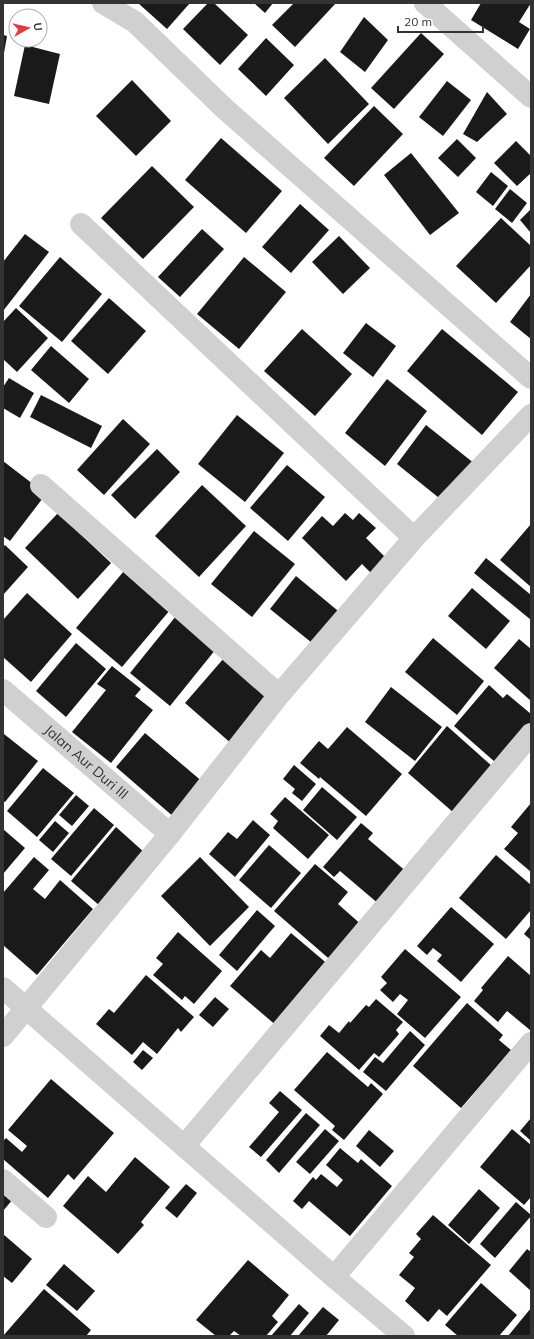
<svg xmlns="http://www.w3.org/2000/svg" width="534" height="1339" font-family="Mulish,sans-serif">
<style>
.building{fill:#1a1a1a}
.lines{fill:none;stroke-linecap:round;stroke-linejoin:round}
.minor{stroke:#d0d0d0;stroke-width:22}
.labels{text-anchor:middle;stroke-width:4;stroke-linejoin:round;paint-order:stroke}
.street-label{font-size:14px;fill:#333;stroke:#fff}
</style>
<rect width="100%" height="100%" fill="#fff"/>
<g class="building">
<polygon points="138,3 190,3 167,29"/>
<polygon points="208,3 214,3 248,35 220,65 183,29"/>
<polygon points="254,3 273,3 265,13"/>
<polygon points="294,3 336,3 295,47 272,25"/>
<polygon points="481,3 531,3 519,22 530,29 518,49 471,20"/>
<polygon points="364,17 388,40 365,72 340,52"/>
<polygon points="421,33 444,54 394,109 371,88"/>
<polygon points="3,35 7,36 4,53 3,53"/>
<polygon points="266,38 294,65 266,96 238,69"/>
<polygon points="25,45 60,54 49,104 14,96"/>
<polygon points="325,58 369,104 328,144 284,98"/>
<polygon points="132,80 171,121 136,156 96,116"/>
<polygon points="447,81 471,100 443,136 419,117"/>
<polygon points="487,92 507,114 477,142 463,134"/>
<polygon points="374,106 403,134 354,186 324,158"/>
<polygon points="221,138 282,191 246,233 185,180"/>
<polygon points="457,139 476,158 458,177 438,158"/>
<polygon points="516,141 531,156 531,173 517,186 494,163"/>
<polygon points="411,153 459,213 430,235 384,175"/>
<polygon points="152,166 194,207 143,259 101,218"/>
<polygon points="491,172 508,186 493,206 476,192"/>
<polygon points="510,189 527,203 512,223 495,209"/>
<polygon points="300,204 329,230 291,273 262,247"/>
<polygon points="531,209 531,233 520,220"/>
<polygon points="501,218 531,246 531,265 496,303 456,266"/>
<polygon points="202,229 224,249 180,297 158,277"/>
<polygon points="25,234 49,252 3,311 3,262"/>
<polygon points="339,236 370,268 343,294 312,262"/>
<polygon points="60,257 102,294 62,342 19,306"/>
<polygon points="244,257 286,292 239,349 197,314"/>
<polygon points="531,294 531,339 510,322"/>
<polygon points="109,298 146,331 108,374 71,341"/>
<polygon points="16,308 48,338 17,372 3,359 3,322"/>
<polygon points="366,323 396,346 373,377 343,353"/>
<polygon points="302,329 352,374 315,416 264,371"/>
<polygon points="442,329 518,392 482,435 407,371"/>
<polygon points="51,346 89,379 69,403 31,370"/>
<polygon points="9,378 34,393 20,418 3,408 3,387"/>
<polygon points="387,379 427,411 385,466 345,433"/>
<polygon points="41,395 102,426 91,448 30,417"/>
<polygon points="237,415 284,453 245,502 198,464"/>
<polygon points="123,419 150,444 104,495 77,470"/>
<polygon points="426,425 475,464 444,502 397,464"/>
<polygon points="157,449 180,472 135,519 111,495"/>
<polygon points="3,461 46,494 10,541 3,536"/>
<polygon points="287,465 325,497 288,541 250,508"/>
<polygon points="202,485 246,526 199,577 155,536"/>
<polygon points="58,513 111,563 78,599 25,548"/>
<polygon points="345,513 353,520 359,513 376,528 366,538 386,558 372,574 362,564 346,581 302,538 322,516 333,526"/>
<polygon points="531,524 531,587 500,560"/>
<polygon points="254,531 295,564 252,617 211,584"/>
<polygon points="5,545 28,567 3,595 3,547"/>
<polygon points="486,558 531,595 531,620 474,573"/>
<polygon points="124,571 170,610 122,667 76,628"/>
<polygon points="296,576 343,615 317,647 270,609"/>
<polygon points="472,588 510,621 486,649 448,616"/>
<polygon points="27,593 72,634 31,682 3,657 3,620"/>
<polygon points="176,616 216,649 170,706 130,673"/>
<polygon points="433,638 484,681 457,715 405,672"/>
<polygon points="519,639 531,649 531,701 494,668"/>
<polygon points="76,643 106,669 66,717 36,691"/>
<polygon points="224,658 272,699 233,745 185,703"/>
<polygon points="112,666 141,689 135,696 153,710 111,763 72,732 106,690 97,684"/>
<polygon points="489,685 503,698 507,694 531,714 531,727 495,762 454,726"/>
<polygon points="391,687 442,727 415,761 365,722"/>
<polygon points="447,726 493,767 454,813 408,773"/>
<polygon points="347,727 402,774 366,816 320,777 319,779 300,763 319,741 328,749"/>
<polygon points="145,733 204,783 175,818 116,767"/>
<polygon points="4,734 38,761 5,802 3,801"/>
<polygon points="294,765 316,784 302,801 292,793 295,789 283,779"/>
<polygon points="43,768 74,793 37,837 7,811"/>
<polygon points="322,787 357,817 337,840 303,810"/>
<polygon points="76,795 89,806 72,826 59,815"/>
<polygon points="285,797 329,835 308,859 273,828 278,821 270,814"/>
<polygon points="531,803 531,872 504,849 518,833 511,827"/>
<polygon points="94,808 114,825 71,876 51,859"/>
<polygon points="253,820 270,835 235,877 209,854 228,832 237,839"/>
<polygon points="55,821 69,833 53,852 39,840"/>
<polygon points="361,823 373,833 368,839 408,873 380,905 340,871 334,877 323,867"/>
<polygon points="116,827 145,853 100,906 71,881"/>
<polygon points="3,829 25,848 3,874"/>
<polygon points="269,845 301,873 271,908 239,880"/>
<polygon points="496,855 531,885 531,910 506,939 459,898"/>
<polygon points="34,857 49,870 33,889 45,899 60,880 93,909 37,975 3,945 3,893"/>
<polygon points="200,857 249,907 210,946 161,896"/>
<polygon points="315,864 348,892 338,904 364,927 334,963 274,911"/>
<polygon points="451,907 494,944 461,982 437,961 442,955 433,948 427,955 417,946"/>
<polygon points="257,910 275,926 237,971 219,955"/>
<polygon points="531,925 531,940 524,934"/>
<polygon points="178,932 222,971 194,1004 185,996 182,1000 153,975 163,964 156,958"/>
<polygon points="291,933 330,966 278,1027 230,986 261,950 270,958"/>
<polygon points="405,949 461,997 425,1038 397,1014 408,1000 400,994 393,1002 380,990 387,983 381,977"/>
<polygon points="508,956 531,976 531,1029 530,1030 507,1011 498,1022 474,1001 483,990 481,988"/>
<polygon points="146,975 194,1017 181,1032 178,1028 157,1054 143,1042 132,1055 96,1024 109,1009 114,1013"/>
<polygon points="215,997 229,1009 213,1027 199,1015"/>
<polygon points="376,999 403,1022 396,1030 399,1034 379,1057 374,1053 359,1070 320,1036 329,1025 339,1033 349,1021 350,1023 366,1005 369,1007"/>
<polygon points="467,1003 503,1035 499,1040 511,1050 461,1108 413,1066"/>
<polygon points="410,1031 425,1045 386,1091 363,1072 375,1057 383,1063"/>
<polygon points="143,1050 153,1058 142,1070 133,1062"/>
<polygon points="327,1052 368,1087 371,1083 383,1094 344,1140 332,1130 335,1126 294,1090"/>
<polygon points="51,1079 114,1133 74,1180 68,1174 48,1198 3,1159 3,1141 6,1138 22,1152 27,1146 8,1130"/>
<polygon points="280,1091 302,1110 261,1157 249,1147 279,1112 269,1103"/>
<polygon points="306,1113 320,1125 279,1173 266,1160"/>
<polygon points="531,1118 531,1141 520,1131"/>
<polygon points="325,1129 339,1141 310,1174 296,1162"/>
<polygon points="512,1129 531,1145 531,1197 524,1205 480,1167"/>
<polygon points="369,1130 394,1151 380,1167 356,1146"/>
<polygon points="340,1148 358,1163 361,1159 392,1186 350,1236 309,1201 302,1209 293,1201 313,1177 316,1180 321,1174 337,1187 343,1180 326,1165"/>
<polygon points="135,1157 170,1187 141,1222 144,1225 118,1254 63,1206 88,1176 106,1192"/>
<polygon points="186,1184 197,1193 177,1218 165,1208"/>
<polygon points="479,1189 500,1208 469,1244 448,1225"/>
<polygon points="3,1191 13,1199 3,1211"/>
<polygon points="516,1202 531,1215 531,1216 495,1258 480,1244"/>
<polygon points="433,1215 491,1265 447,1316 439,1309 428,1322 405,1301 415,1288 399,1275 414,1257 409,1253 421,1239 416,1234"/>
<polygon points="3,1234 32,1259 12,1283 3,1276"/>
<polygon points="527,1249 531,1252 531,1291 509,1271"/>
<polygon points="248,1260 289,1295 272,1316 278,1322 266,1336 241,1336 234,1331 229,1336 216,1336 196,1320"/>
<polygon points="64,1264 95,1291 77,1311 46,1285"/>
<polygon points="481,1283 517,1315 499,1336 458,1336 445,1325"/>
<polygon points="44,1289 91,1330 86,1336 3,1336"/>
<polygon points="299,1304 309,1313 290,1336 271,1336"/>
<polygon points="323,1307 339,1320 326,1336 298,1336"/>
<polygon points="531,1308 531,1336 508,1336"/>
</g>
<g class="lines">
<g class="minor">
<polyline points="103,3 135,22 225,109 531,378"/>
<polyline points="425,3 531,97"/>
<polyline points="81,224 414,538"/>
<polyline points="41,485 279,695"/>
<path id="s1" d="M 3,690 L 170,834"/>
<polyline points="3,988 334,1277 404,1336"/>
<polyline points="3,1036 170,834 279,695 414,538 531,415"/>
<polyline points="184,1146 531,734"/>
<polyline points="3,1180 46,1217"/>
<polyline points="334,1277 531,1043"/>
</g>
</g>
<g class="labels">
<g class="street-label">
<text dy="5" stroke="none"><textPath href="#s1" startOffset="110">Jalan Aur Duri III</textPath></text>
</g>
</g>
<rect width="534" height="1339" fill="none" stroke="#333333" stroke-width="8"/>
<g transform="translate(28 28) rotate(82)"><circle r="19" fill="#ffffff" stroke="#adadad"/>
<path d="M0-3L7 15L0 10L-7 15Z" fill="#e63946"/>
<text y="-6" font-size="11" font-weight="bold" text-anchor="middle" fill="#333333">U</text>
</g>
<path d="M398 26v6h85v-6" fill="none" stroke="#333333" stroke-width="2"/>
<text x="404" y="26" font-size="12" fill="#333333" stroke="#ffffff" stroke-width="3" paint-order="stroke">20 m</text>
</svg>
